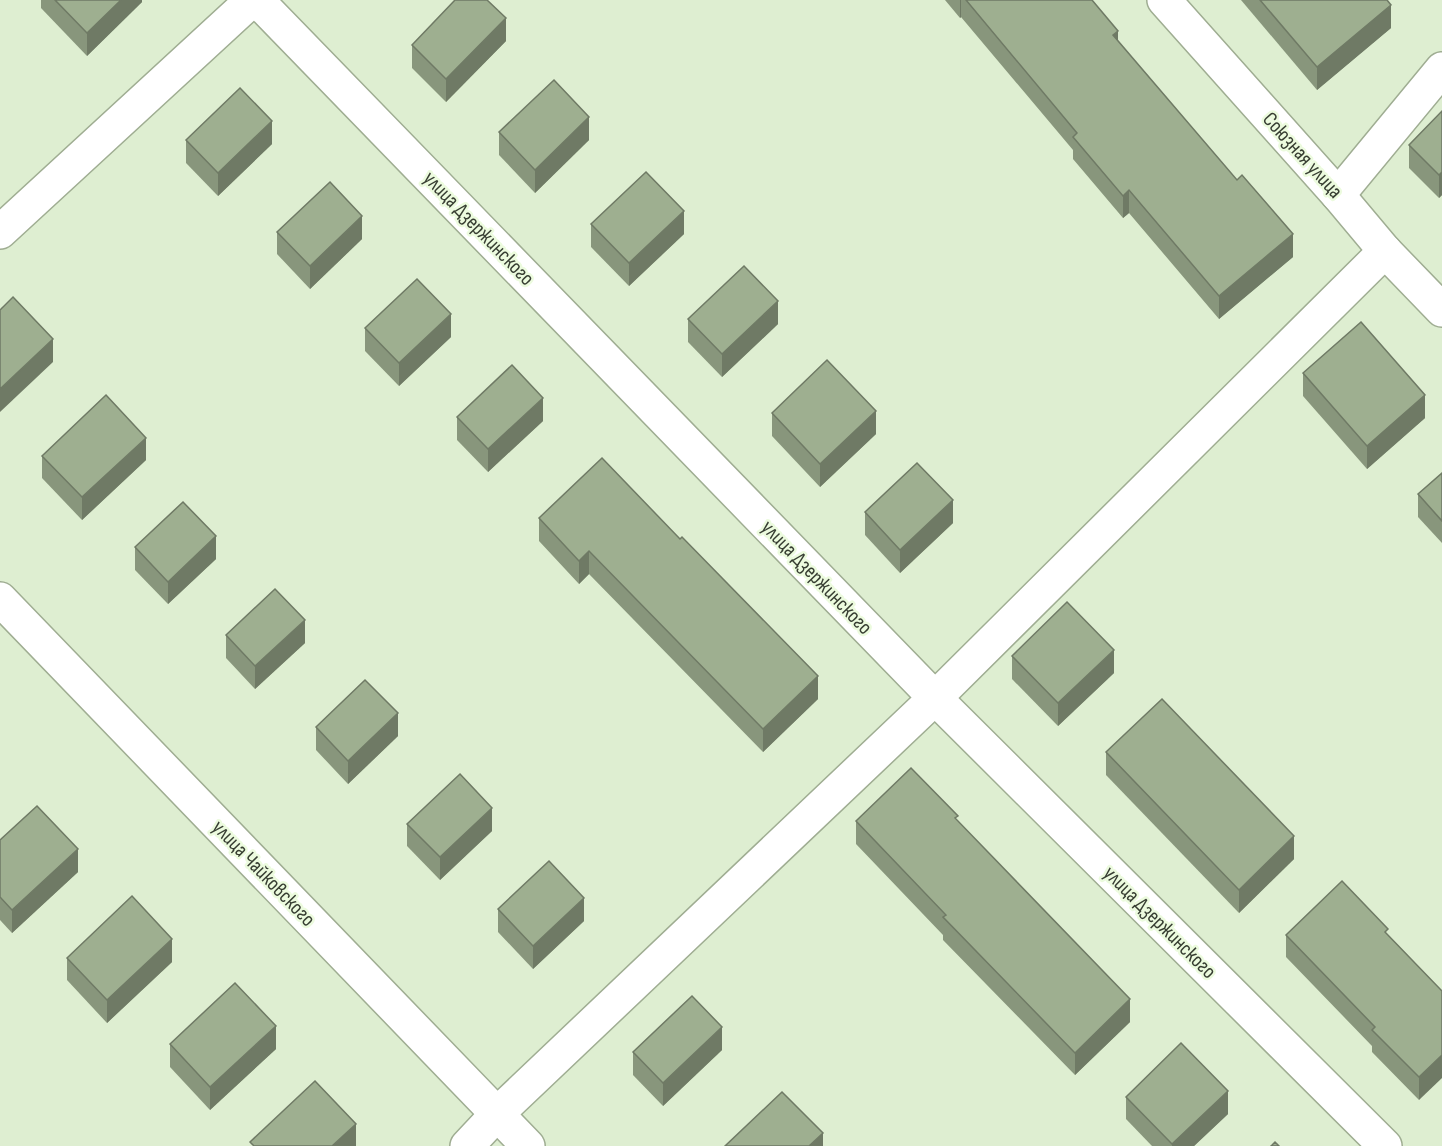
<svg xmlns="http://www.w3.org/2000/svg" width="1442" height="1146" font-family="'Sofia Sans Condensed',sans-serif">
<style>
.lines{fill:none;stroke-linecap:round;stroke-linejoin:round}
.street-casing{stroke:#9fad92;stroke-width:36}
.street{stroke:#fff;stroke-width:33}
.wall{fill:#88967c}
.shaded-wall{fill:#6f7a65}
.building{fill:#9eaf90;stroke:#6f7a65;stroke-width:1.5}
.labels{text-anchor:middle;stroke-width:5;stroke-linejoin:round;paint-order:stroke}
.street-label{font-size:21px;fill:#373e32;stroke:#ecfbde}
</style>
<rect width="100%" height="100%" fill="#deeed1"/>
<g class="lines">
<defs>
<g id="street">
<polyline points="257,0 935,698 1385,1146"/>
<polyline points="1164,0 1338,195 1385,251 1442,310"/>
<polyline points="1338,195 1442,69"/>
<polyline points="0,232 252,0"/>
<polyline points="0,599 528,1146"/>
<polyline points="467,1146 497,1114 935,698 1385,251"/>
</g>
</defs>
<use href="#street" class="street-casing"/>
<use href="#street" class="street"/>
</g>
<g class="wall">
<polygon points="41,0 142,0 142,2 87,56 41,8"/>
<polygon points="945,0 1092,0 1118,41 1293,257 1219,319 1129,213 1123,218 1073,159 1073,150 961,17 960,18"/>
<polygon points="1241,0 1387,0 1391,28 1317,90"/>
<polygon points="506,41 446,102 412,68 412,45"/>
<polygon points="1442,111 1442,195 1439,198 1409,168 1409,145"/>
<polygon points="499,132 589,140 535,193 499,155"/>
<polygon points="186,140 272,144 218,196 186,163"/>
<polygon points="591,224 684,234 629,286 591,247"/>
<polygon points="277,232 362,239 310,289 277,254"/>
<polygon points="688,319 778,324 722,377 688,342"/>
<polygon points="365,328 451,337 399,386 365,351"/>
<polygon points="1303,373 1425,418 1367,469 1303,396"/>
<polygon points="772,413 876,434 820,487 772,436"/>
<polygon points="457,417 543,421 488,472 457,440"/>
<polygon points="42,456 146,460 82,520 42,478"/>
<polygon points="1442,473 1442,543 1418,517 1418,494"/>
<polygon points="865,512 953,523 900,573 865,535"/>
<polygon points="539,518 680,539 818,699 763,752 589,574 579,584 539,541"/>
<polygon points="135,547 216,559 168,604 135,570"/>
<polygon points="226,635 305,643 255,689 226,658"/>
<polygon points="1012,656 1114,673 1058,726 1012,679"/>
<polygon points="316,727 398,736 348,784 316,750"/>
<polygon points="1106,752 1294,859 1239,913 1106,775"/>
<polygon points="856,821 958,821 1130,1022 1075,1075 943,940 943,935 856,844"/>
<polygon points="407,824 492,831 440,880 407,846"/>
<polygon points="0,840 78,872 12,933 0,920"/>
<polygon points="498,909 584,921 533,969 498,932"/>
<polygon points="1286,935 1388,935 1442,991 1419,1100 1372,1052 1372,1046 1286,957"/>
<polygon points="67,958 172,962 107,1023 67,980"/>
<polygon points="170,1044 276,1049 210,1110 170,1067"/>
<polygon points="722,1050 663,1106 633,1075 633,1052"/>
<polygon points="1126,1097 1228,1114 1194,1146 1152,1146 1126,1119"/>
</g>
<g class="shaded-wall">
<polygon points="121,0 142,0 142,2 87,56 87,33"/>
<polygon points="960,0 961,0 961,17 960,18"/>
<polygon points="1391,5 1391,28 1317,90 1317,67"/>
<polygon points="506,18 506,41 446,102 446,79"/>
<polygon points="1118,31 1118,54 1113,35"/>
<polygon points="589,117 589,140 535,193 535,170"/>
<polygon points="272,121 272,144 218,196 218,173"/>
<polygon points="1442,172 1442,195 1439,198 1439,175"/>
<polygon points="1129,190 1129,213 1123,218 1123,196"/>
<polygon points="684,211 684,234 629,286 629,263"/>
<polygon points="362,216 362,239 310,289 310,266"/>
<polygon points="1293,234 1293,257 1219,319 1219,296"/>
<polygon points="778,301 778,324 722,377 722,354"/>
<polygon points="451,314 451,337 399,386 399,363"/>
<polygon points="53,339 53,362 0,412 0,389"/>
<polygon points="1425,395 1425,418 1367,469 1367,446"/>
<polygon points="543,398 543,421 488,472 488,449"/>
<polygon points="876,411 876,434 820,487 820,464"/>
<polygon points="146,438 146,460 82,520 82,497"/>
<polygon points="953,500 953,523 900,573 900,550"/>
<polygon points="216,536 216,559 168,604 168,582"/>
<polygon points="589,551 589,574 579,584 579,561"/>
<polygon points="305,620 305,643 255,689 255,666"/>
<polygon points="1114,650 1114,673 1058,726 1058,703"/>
<polygon points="818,676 818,699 763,752 763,729"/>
<polygon points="398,713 398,736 348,784 348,761"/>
<polygon points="492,808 492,831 440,880 440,857"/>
<polygon points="1294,836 1294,859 1239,913 1239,890"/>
<polygon points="78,849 78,872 12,933 12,910"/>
<polygon points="584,898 584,921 533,969 533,946"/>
<polygon points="172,939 172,962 107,1023 107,1000"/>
<polygon points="1130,999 1130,1022 1075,1075 1075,1053"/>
<polygon points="276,1026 276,1049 210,1110 210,1087"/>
<polygon points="722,1027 722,1050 663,1106 663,1083"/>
<polygon points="1442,1055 1442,1078 1419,1100 1419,1077"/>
<polygon points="1228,1091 1228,1114 1194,1146 1172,1146 1172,1144"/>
<polygon points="356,1124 356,1146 332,1146"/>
<polygon points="823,1133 823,1146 809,1146"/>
</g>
<g class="building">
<polygon points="55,0 121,0 87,33"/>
<polygon points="455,0 487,0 506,18 446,79 412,45"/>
<polygon points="966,0 1092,0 1118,31 1113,35 1237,180 1242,175 1293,234 1219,296 1129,190 1123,196 1073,137 1077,133"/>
<polygon points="1260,0 1387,0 1391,5 1317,67"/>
<polygon points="554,80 589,117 535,170 499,132"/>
<polygon points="240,88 272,121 218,173 186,140"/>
<polygon points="1442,111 1442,172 1439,175 1409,145"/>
<polygon points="646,172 684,211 629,263 591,224"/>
<polygon points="330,182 362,216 310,266 277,232"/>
<polygon points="744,266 778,301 722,354 688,319"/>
<polygon points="417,279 451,314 399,363 365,328"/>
<polygon points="13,297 53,339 0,389 0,310"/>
<polygon points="1361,322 1425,395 1367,446 1303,373"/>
<polygon points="827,360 876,411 820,464 772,413"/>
<polygon points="512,365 543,398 488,449 457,417"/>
<polygon points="106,395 146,438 82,497 42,456"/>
<polygon points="602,458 680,539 682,537 818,676 763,729 589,551 579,561 539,518"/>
<polygon points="917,463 953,500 900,550 865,512"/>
<polygon points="1442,473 1442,521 1418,494"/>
<polygon points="183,502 216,536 168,582 135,547"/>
<polygon points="275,589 305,620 255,666 226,635"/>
<polygon points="1067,602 1114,650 1058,703 1012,656"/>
<polygon points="365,680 398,713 348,761 316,727"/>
<polygon points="1162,699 1294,836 1239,890 1106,752"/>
<polygon points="911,768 958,816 955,818 1130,999 1075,1053 943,917 946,915 856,821"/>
<polygon points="460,774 492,808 440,857 407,824"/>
<polygon points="37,806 78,849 12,910 0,897 0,840"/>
<polygon points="549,861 584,898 533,946 498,909"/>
<polygon points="1342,881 1388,929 1385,932 1442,991 1442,1055 1419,1077 1372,1030 1375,1027 1286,935"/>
<polygon points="132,896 172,939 107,1000 67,958"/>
<polygon points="235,983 276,1026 210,1087 170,1044"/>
<polygon points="692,996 722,1027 663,1083 633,1052"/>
<polygon points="1181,1043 1228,1091 1172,1144 1126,1097"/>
<polygon points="315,1081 356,1124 332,1146 254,1146 250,1142"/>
<polygon points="782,1092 823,1133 809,1146 725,1146"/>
<polygon points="1275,1142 1279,1146 1271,1146"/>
</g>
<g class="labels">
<g class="street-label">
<text transform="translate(1303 155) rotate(48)" y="7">Союзная улица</text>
<text transform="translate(479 228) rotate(46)" y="7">улица Дзержинского</text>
<text transform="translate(817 577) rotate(46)" y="7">улица Дзержинского</text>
<text transform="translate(264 873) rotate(46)" y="7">улица Чайковского</text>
<text transform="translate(1160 922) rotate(45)" y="7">улица Дзержинского</text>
</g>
</g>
</svg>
